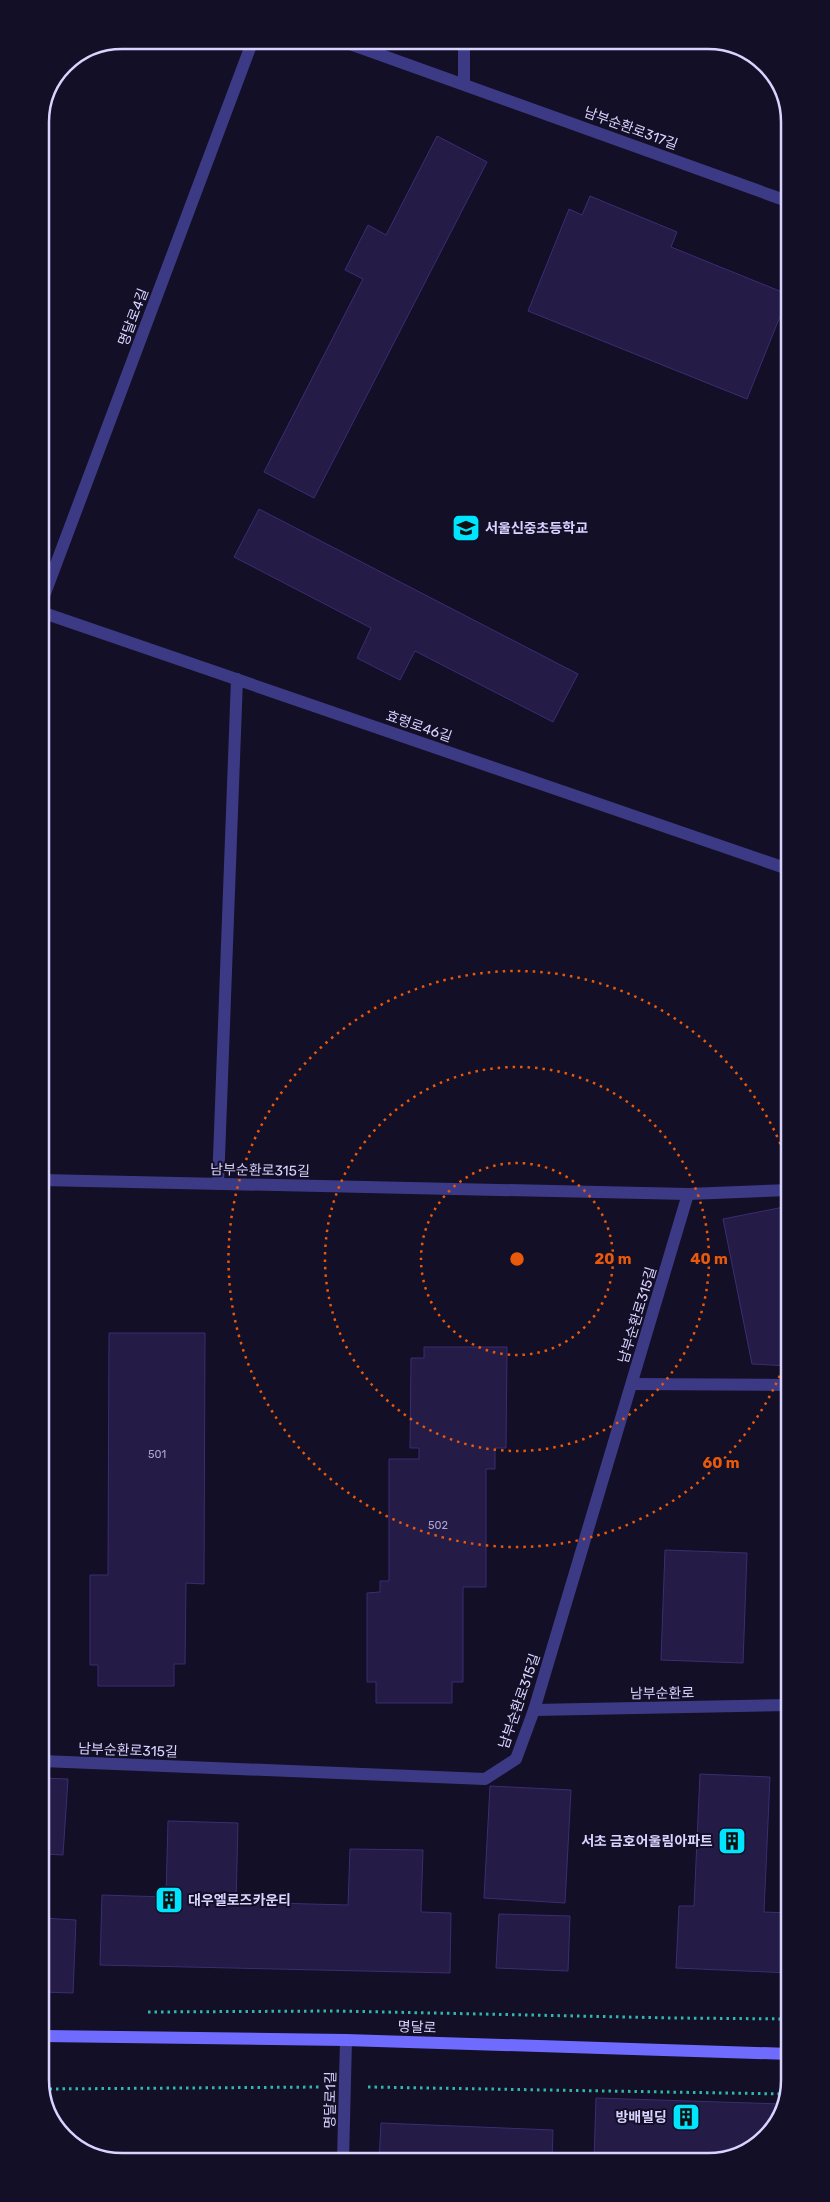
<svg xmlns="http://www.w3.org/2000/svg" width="830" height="2202" font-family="Rubik,'Noto Sans KR',sans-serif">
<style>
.building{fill:#241b47;stroke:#3b2d73}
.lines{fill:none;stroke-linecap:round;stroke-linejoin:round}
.path{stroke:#2fb8b0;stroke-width:3;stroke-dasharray:2.5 4;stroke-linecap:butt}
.minor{stroke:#3d3a85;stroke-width:12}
.secondary{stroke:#6f6bff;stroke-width:12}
.ring{fill:none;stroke:#e8590c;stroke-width:2.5;stroke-dasharray:2.5 5}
.labels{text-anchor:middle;stroke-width:4;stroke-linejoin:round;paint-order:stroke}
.number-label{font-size:11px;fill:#aca6d1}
.street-label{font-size:14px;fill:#d9d4ff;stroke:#130f26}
.poi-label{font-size:14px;font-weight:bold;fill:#d9d4ff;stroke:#130f26;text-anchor:start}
.rim{fill:none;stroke:#d9d4ff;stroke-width:2.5}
.centre{fill:#e8590c;stroke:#130f26;stroke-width:2.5}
.ring-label{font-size:15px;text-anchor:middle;font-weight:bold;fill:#e8590c;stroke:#130f26;stroke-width:4;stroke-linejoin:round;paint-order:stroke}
</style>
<rect width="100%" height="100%" fill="#130f26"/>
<g class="building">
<polygon points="437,136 487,162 314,498 264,472 363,279 345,270 368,225 386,235"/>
<polygon points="590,196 677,232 671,247 787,294 787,299 747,399 528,311 569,209 582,215"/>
<polygon points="259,509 578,674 553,722 415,651 400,680 357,658 371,628 234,557"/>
<polygon points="789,1206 789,1366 752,1364 723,1219"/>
<polygon points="109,1333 205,1333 204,1584 186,1583 185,1664 174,1664 174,1686 98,1686 98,1665 90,1665 90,1575 108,1575"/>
<polygon points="424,1347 507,1347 506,1448 495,1448 495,1469 486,1469 486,1587 463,1587 463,1682 452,1682 452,1703 376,1703 376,1682 367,1682 367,1593 380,1592 380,1581 389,1581 389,1459 419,1459 419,1448 410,1448 411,1358 424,1358"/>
<polygon points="665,1550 747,1553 743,1663 661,1660"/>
<polygon points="700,1774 770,1777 764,1912 790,1913 790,1973 676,1968 679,1906 694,1906"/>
<polygon points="42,1778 68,1779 63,1855 43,1854"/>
<polygon points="490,1786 571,1790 565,1903 484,1898"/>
<polygon points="168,1821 238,1823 236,1902 348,1905 350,1849 423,1850 421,1912 451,1913 450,1973 100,1965 102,1895 166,1897"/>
<polygon points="499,1914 570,1916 568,1971 496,1968"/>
<polygon points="43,1918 76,1920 73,1993 43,1992"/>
<polygon points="596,2098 782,2104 773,2130 729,2159 594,2160"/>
<polygon points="381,2123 553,2130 552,2160 379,2161"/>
</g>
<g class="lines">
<g class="path">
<polyline points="148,2012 336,2011 673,2018 790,2019"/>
<polyline points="368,2087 785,2094"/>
<polyline points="43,2089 322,2087"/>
</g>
<g class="minor">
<polyline points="339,40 787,201"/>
<polyline points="464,40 464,83"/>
<polyline points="41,604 253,40"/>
<polyline points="41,612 788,869"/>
<polyline points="42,1180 688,1194 789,1190"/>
<polyline points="218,1184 237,679"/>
<polyline points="632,1384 789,1385"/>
<polyline points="534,1710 789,1705"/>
<polyline points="42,1761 485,1779 516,1759 534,1710 688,1194"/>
<polyline points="343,2161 346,2040"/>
</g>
<polyline class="secondary" points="43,2036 346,2040 790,2054"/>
</g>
<g class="ring">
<circle cx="517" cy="1259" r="96"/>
<circle cx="517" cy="1259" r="192"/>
<path d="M788 1355A288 288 0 1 1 788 1163"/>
</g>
<defs>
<symbol id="school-square" viewBox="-11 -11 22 22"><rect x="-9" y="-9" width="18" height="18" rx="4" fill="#00e5ff" stroke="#130f26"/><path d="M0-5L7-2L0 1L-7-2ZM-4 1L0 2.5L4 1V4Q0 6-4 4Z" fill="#111"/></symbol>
<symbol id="building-square" viewBox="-11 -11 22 22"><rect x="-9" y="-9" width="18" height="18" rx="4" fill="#00e5ff" stroke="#130f26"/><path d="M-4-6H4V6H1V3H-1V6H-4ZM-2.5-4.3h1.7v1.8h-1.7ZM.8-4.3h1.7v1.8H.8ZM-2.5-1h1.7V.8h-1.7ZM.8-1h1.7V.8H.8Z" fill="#111"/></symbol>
</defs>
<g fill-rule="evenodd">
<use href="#school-square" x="450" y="512" width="32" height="32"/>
<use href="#building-square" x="716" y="1825" width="32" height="32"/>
<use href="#building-square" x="153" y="1884" width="32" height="32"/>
<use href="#building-square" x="670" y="2101" width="32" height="32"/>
</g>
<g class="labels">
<g class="number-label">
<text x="157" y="1458">501</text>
<text x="438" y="1529">502</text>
</g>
<g class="street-label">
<text transform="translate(631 128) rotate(20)" y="5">남부순환로317길</text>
<text transform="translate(133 317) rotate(-69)" y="5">명달로4길</text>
<text transform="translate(419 726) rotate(19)" y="5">효령로46길</text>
<text transform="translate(260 1170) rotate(1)" y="5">남부순환로315길</text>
<text transform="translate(637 1315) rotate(-73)" y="5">남부순환로315길</text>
<text transform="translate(662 1693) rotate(-1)" y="5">남부순환로</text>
<text transform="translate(519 1701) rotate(-71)" y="5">남부순환로315길</text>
<text transform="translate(128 1750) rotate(2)" y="5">남부순환로315길</text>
<text transform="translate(417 2027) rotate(2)" y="5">명달로</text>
<text transform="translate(330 2100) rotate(-89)" y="5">명달로1길</text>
</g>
<g class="poi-label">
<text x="485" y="533">서울신중초등학교</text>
<text x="713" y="1846" text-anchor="end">서초 금호어울림아파트</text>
<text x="188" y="1905">대우엘로즈카운티</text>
<text x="667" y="2122" text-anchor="end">방배빌딩</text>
</g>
</g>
<path d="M0 0H830V2202H0ZM122 49H708A73 73 0 0 1 781 122V2080A73 73 0 0 1 708 2153H122A73 73 0 0 1 49 2080V122A73 73 0 0 1 122 49Z" fill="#130f26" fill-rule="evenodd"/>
<path class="rim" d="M122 49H708A73 73 0 0 1 781 122V2080A73 73 0 0 1 708 2153H122A73 73 0 0 1 49 2080V122A73 73 0 0 1 122 49Z"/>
<circle cx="517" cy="1259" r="8" class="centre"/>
<g class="ring-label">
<text x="613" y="1264">20 m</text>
<text x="709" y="1264">40 m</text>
<text x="721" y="1468">60 m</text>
</g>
</svg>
